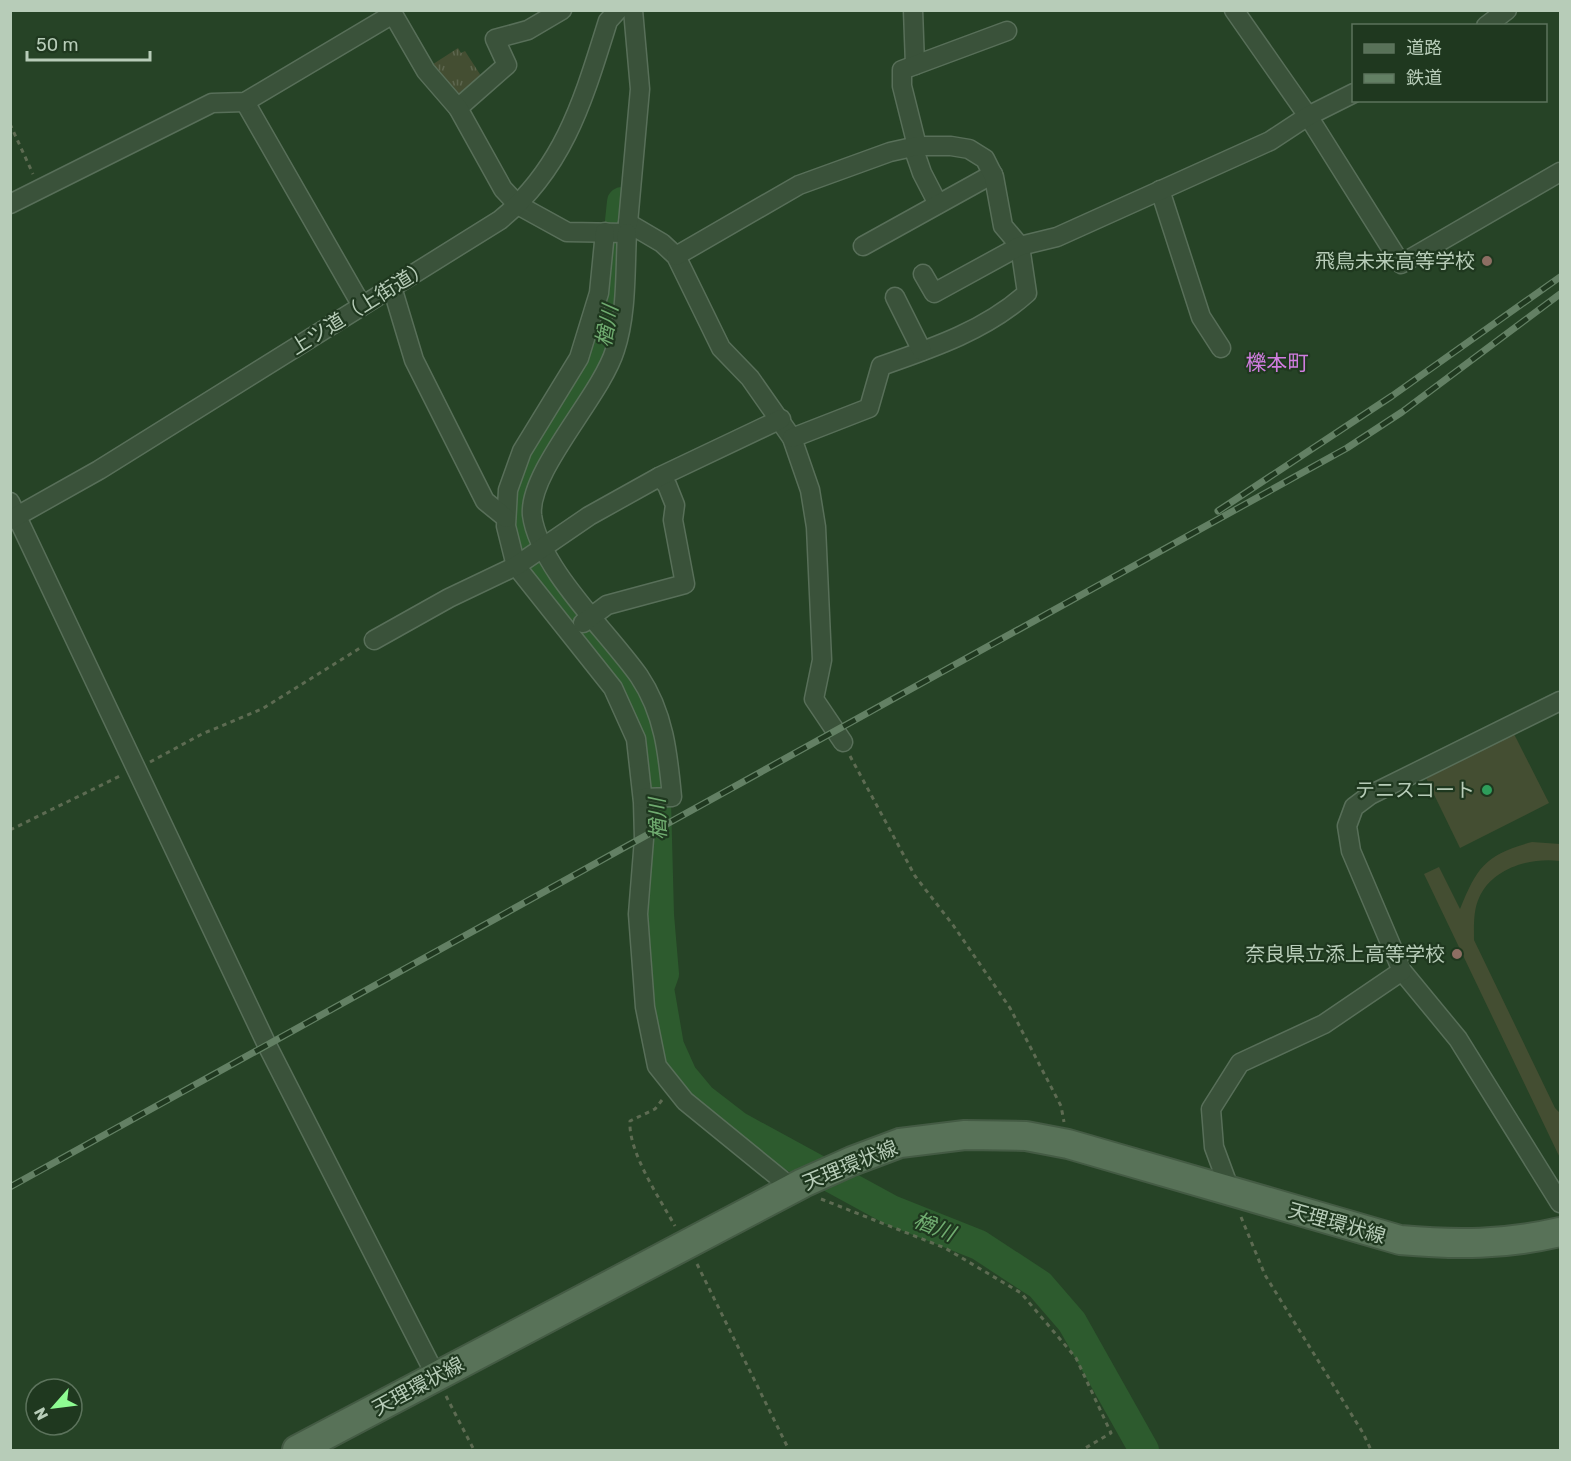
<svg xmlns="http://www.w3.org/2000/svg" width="1571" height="1461" font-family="Rubik,'Noto Sans JP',sans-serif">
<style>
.park{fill:url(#park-tufts)}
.pitch{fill:#444e32}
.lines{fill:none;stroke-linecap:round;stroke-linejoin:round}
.river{stroke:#2d5b2e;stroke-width:30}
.minor-casing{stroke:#586f59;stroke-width:21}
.primary-casing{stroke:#445b44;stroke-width:32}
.path{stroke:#5d6b52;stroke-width:3;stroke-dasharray:4.5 4.5;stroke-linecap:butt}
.minor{stroke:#3a523a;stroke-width:18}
.primary{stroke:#587258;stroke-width:28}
.rail-casing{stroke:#638064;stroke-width:7}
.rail{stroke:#1f381f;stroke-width:4.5;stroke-dasharray:14;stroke-linecap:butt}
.education-dot{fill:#8d6e63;stroke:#1f381f;stroke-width:2}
.leisure-dot{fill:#2e9e5b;stroke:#1f381f;stroke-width:2}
.labels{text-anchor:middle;stroke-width:4.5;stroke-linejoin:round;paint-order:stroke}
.poi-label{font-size:20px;fill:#b7ccb8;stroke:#1f381f;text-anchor:end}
.street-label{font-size:20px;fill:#b7ccb8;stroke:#1f381f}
.water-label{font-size:21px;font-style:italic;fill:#70ac70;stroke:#1f381f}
.neighbourhood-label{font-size:21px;fill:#d07ddf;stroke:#1f381f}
</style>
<defs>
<pattern id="park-tufts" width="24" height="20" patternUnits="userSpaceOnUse" patternTransform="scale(1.5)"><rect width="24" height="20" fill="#444e32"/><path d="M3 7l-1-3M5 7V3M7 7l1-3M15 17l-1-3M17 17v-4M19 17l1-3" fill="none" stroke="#5d664e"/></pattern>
</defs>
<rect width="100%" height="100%" fill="#264326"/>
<polygon class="park" points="458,48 461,53 465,51 485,82 459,105 427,68"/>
<g class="pitch">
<polygon points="1513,732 1549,803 1460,848 1425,776"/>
<path d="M 1532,842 L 1560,844 L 1560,861 C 1531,857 1492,868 1479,898 C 1473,911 1474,927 1474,940 L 1555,1108 L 1560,1113 L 1560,1158 L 1424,874 L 1439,867 L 1460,909 C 1477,867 1486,854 1532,842 Z"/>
</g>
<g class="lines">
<polyline class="river" points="622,202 609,325 601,359 581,397 536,457 522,492 519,534 536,573 628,687 646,722 655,763 659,915 664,974 659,988 669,1046 682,1075 702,1099 737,1126 891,1210 979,1245 1040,1285 1072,1322 1144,1450"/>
<defs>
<g id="minor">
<polyline points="913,10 915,65"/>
<polyline points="1234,10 1308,116 1401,264 1560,172"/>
<polyline points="1486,26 1507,10"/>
<polyline points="245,102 362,306"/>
<polyline points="458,108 507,65 495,39 528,30 562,10"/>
<polyline points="917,146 902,86 902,70 1007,31"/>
<polyline points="913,147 922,173 938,204"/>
<polyline points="1160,190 1201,317 1221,348"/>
<polyline points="10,204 212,103 245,102 393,14 426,71 458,108 503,189 518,205 567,232 627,233 628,223 662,243 676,256 721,348 750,378 792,438 810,490 816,527 822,660 814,699 843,742"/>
<polyline points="628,223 640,89 633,10"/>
<polyline points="605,232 599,293 579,358 522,451 508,490 506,526 516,566 613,688 636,739 643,802 644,839 638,914 645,1007 657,1066 685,1101 793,1189"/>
<path d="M 627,233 C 625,271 627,314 615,350 C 601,396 528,471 532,515 C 539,568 608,632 639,676 C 664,713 668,754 672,797 L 643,798"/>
<polyline points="863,246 993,174"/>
<path d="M 676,256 L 799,185 L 890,152 L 917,146 L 951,146 L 969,149 L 985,159 L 994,177 L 1003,226 L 1020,246 L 1027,293 C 986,330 933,348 881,366 L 869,408 L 792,438"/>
<polyline points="923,274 934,293 1020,246 1057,237 1270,141 1308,116 1354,93"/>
<polyline points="392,287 414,360 485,501 506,518"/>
<polyline points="895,297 922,351"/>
<polyline points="10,502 267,1045 436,1376"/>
<path d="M 10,520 L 99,470 L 500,220 C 565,167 584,97 608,21 L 618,10"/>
<polyline points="583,623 607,605 685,584 673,520 675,505 667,485 659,477"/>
<polyline points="374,640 449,598 516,566 589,516 659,477 781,419"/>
<polyline points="1560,701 1370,795 1354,807 1347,826 1351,851 1402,971 1458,1039 1560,1203"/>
<polyline points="1231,1193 1214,1147 1211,1109 1240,1063 1324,1024 1402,971"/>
</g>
<path id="primary" d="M 297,1450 L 803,1183 L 852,1161 L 900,1143 L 965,1135 L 1026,1136 L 1068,1144 L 1400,1240 C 1457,1245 1504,1245 1560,1232"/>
</defs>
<use href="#minor" class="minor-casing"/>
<use href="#primary" class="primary-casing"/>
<g class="path">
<polyline points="10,124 33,174"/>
<polyline points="850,756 915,876 953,925 1010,1008 1061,1106 1064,1122"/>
<polyline points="150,762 202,734 262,709 360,648"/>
<polyline points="10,830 122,775"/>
<path d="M 662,1100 L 655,1109 L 630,1121 C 628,1152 660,1199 675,1226"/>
<polyline points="821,1199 945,1248 1021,1293 1076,1358 1111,1433 1082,1450"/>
<polyline points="1241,1217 1265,1275 1363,1433 1371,1450"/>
<polyline points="697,1264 789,1450"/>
<polyline points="446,1396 474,1450"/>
</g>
<use href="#minor" class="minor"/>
<use href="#primary" class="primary"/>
<defs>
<g id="rail">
<polyline points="1218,511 1392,396 1560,277"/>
<polyline points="10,1187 1347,448 1402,412 1560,294"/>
</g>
</defs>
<use href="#rail" class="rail-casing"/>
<use href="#rail" class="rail"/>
</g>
<g class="education-dot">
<circle cx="1487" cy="261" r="6"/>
<circle cx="1457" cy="954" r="6"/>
</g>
<circle class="leisure-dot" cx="1487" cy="790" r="6"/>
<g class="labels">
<g class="poi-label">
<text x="1475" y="268">飛鳥未来高等学校</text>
<text x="1475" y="797">テニスコート</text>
<text x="1445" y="961">奈良県立添上高等学校</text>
</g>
<g class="street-label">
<text transform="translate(360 307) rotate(-32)" y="7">上ツ道（上街道）</text>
<text transform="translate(850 1165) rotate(-22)" y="7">天理環状線</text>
<text transform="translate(1337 1223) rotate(16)" y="7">天理環状線</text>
<text transform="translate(418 1386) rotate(-28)" y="7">天理環状線</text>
</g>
<g class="water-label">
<text transform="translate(607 326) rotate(-80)" y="7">楢川</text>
<text transform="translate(658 819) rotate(-92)" y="7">楢川</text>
<text transform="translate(934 1227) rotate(22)" y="7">楢川</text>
</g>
<g class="neighbourhood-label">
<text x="1277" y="370">櫟本町</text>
</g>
</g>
<rect width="1571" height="1461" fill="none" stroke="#b7ccb8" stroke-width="24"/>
<rect x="1352" y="24" width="195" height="78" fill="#1f381f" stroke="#5c735c" stroke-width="1.5"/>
<rect x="1364" y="44" width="30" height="9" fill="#587258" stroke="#5c735c" stroke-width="1.5"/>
<text x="1406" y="54" font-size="18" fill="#b7ccb8">道路</text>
<rect x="1364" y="74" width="30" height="9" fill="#638064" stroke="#5c735c" stroke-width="1.5"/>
<text x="1406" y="84" font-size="18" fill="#b7ccb8">鉄道</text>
<g transform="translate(54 1407) rotate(242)"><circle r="28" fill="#1f381f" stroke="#5c735c" stroke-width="1.5"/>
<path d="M0-4.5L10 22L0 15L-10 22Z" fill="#8efb92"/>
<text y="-9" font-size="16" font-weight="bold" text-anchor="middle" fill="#b7ccb8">N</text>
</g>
<path d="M27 51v9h123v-9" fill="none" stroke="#b7ccb8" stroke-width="3"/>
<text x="36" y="51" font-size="18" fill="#b7ccb8" stroke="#1f381f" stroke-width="4.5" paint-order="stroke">50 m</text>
</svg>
